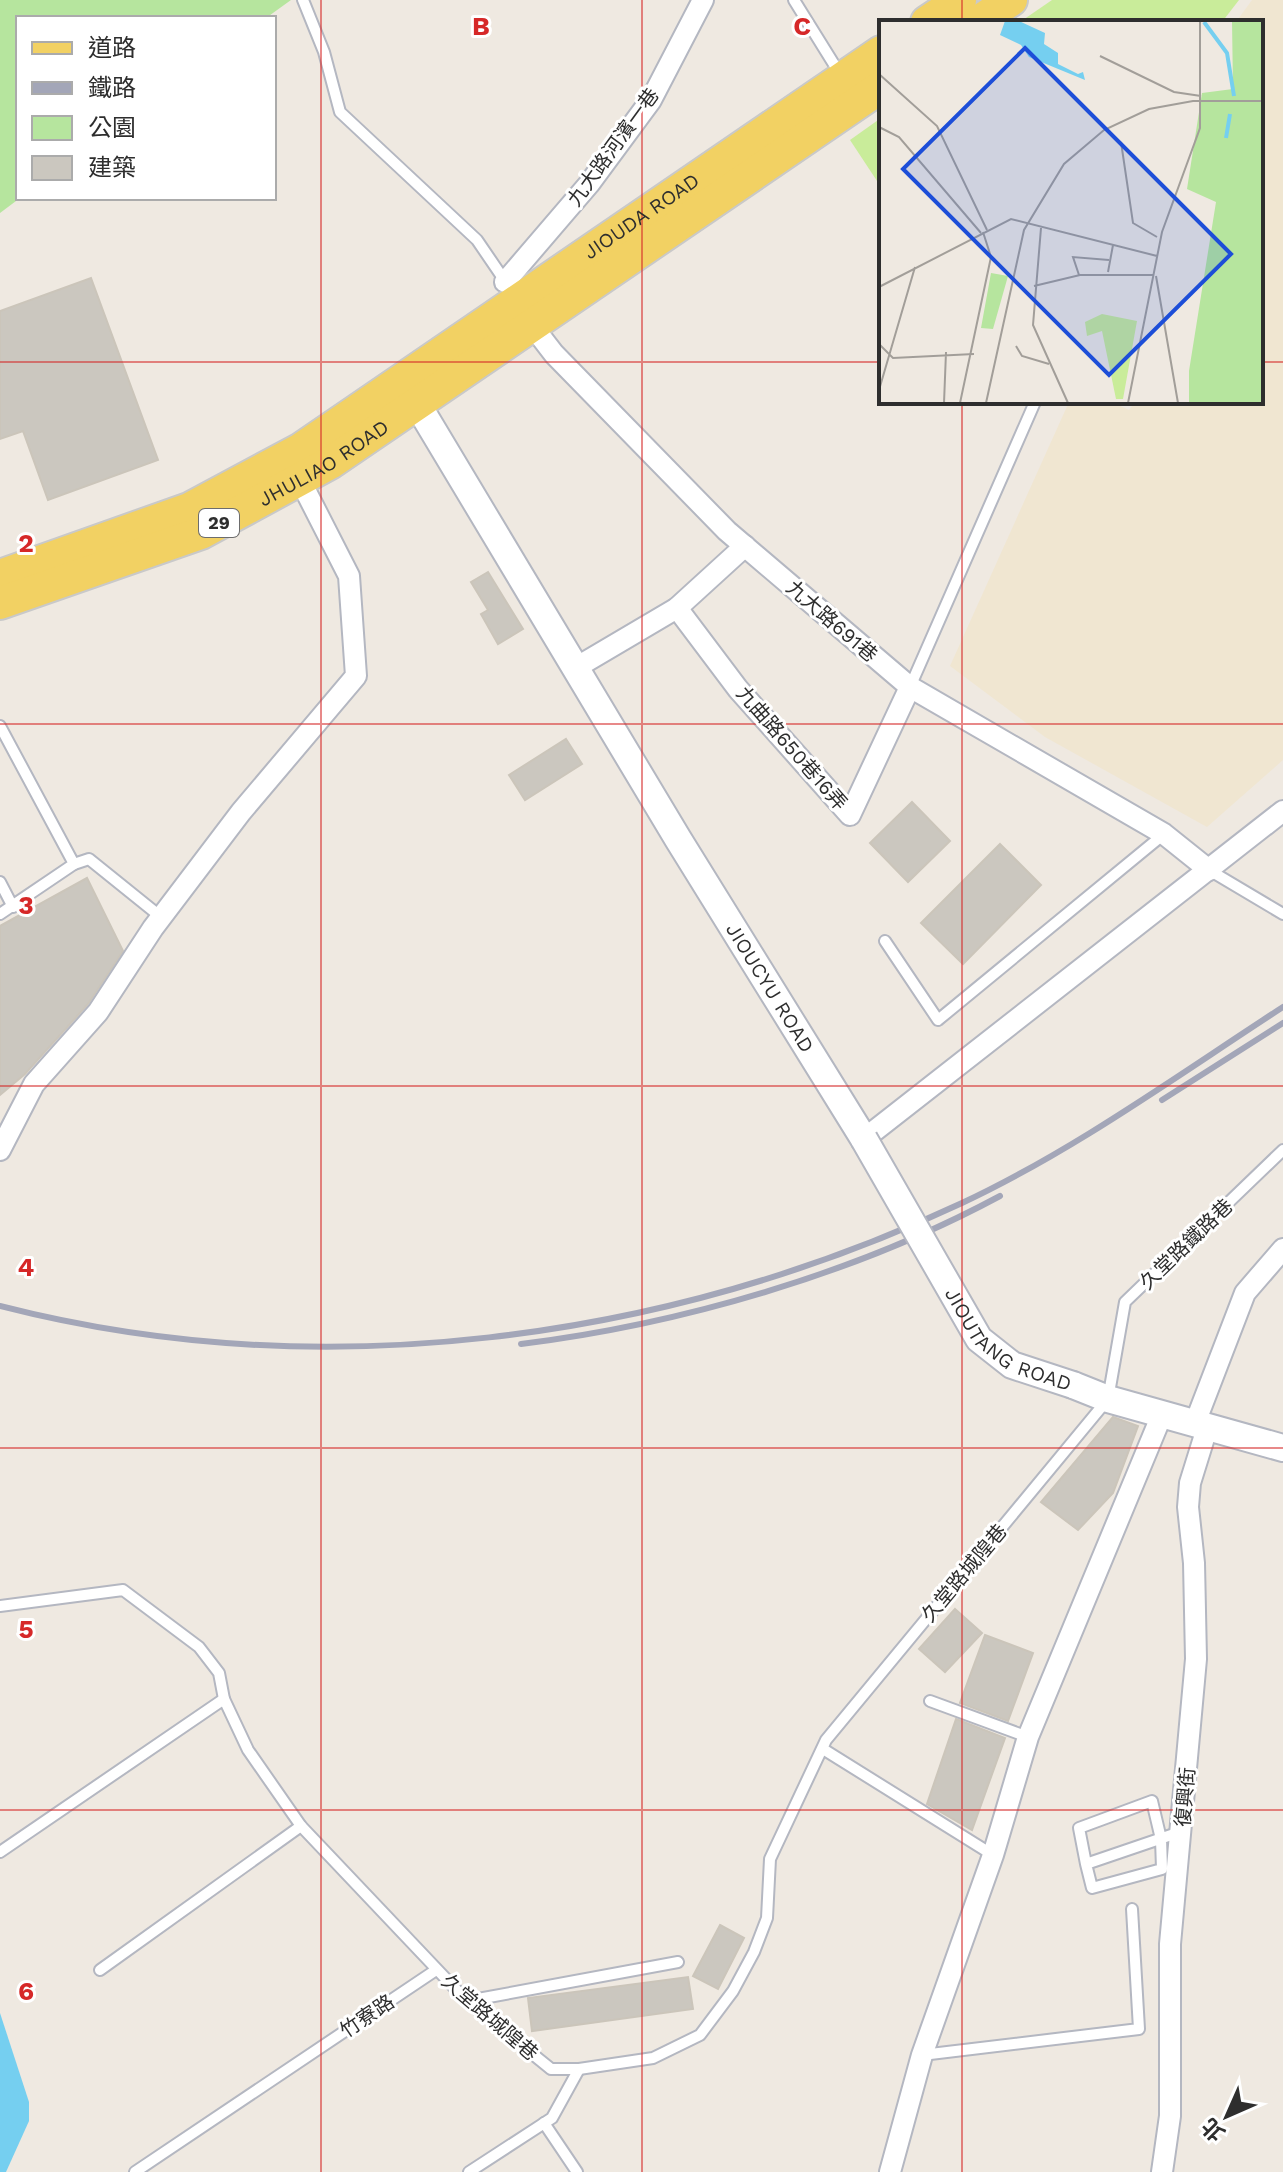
<svg xmlns="http://www.w3.org/2000/svg" width="1283" height="2172" font-family="'Work Sans','Noto Sans TC',sans-serif">
<style>
.education{fill:#f0e6d1}
.green{fill:#b6e59e}
.pitch{fill:#c9ec9a}
.water{fill:#75cff0}
.building{fill:#cbc7bf;stroke:#cbc5ba;stroke-width:2}
.lines{fill:none;stroke-linecap:round;stroke-linejoin:round}
.service-casing{stroke:#b4b7c1;stroke-width:14}
.minor-casing{stroke:#b4b7c1;stroke-width:24}
.tertiary-casing{stroke:#b4b7c1;stroke-width:30}
.primary-casing{stroke:#c9c9c9;stroke-width:36}
.service{stroke:#fff;stroke-width:10}
.minor{stroke:#fff;stroke-width:20}
.tertiary{stroke:#fff;stroke-width:26}
.primary{stroke:#f2d163;stroke-width:32}
.rail{stroke:#a3a6b8;stroke-width:6}
.tertiary-bridge-casing{stroke:#b4b7c1;stroke-width:30;stroke-linecap:butt}
.tertiary-bridge{stroke:#fff;stroke-width:26}
.grid{fill:none;stroke:#d62828;stroke-width:2;stroke-opacity:0.55}
.labels{text-anchor:middle;stroke-width:6;stroke-linejoin:round;paint-order:stroke}
.shield{fill:#fff;stroke:#6d6d6d;stroke-width:2}
.shield-label{font-size:18px;font-weight:bold;fill:#2e2e2e}
.street-label{font-size:20px;fill:#2e2e2e;stroke:#fff}
.inset-river{fill:none;stroke:#75cff0;stroke-width:4}
.inset-road{fill:none;stroke:#a29e99;stroke-width:2}
.view{fill:#1d4ed8;fill-opacity:0.15;stroke:#1d4ed8;stroke-width:4}
.inset-edge{fill:none;stroke:#2e2e2e;stroke-width:4}
.grid-label{font-size:26px;text-anchor:middle;font-weight:bold;fill:#d62828;stroke:#fff;stroke-width:6;stroke-linejoin:round;paint-order:stroke}
</style>
<rect width="100%" height="100%" fill="#efe9e1"/>
<polygon class="education" points="1252,0 1283,0 1283,760 1207,827 1045,737 950,666 1069,402 1112,402 1129,410 1135,402 1261,402 1261,22 1236,22"/>
<polygon class="green" points="0,0 291,0 266,18 18,18 20,198 0,213"/>
<g class="pitch">
<polygon points="1052,0 1239,0 1222,22 1020,22"/>
<polygon points="881,118 881,187 850,140"/>
</g>
<polygon class="water" points="0,2013 29,2102 29,2121 6,2172 0,2172"/>
<g class="building">
<polygon points="91,278 158,460 48,500 23,431 0,439 0,311"/>
<polygon points="488,572 523,629 498,644 481,614 488,610 471,582"/>
<polygon points="566,739 582,764 525,800 509,775"/>
<polygon points="912,802 950,841 908,882 870,843"/>
<polygon points="1000,844 1041,885 963,964 921,923"/>
<polygon points="87,878 123,951 88,1004 25,1074 0,1095 0,926"/>
<polygon points="1113,1417 1138,1426 1113,1493 1078,1530 1041,1502"/>
<polygon points="955,1609 982,1633 945,1672 919,1649"/>
<polygon points="985,1635 1033,1653 1008,1721 960,1703"/>
<polygon points="956,1719 1005,1738 972,1830 927,1804"/>
<polygon points="720,1925 744,1938 718,1989 693,1976"/>
<polygon points="688,1977 693,2009 532,2031 528,1998"/>
</g>
<g class="lines">
<defs>
<g id="service">
<polyline points="303,0 324,52 340,112 477,240 507,284"/>
<polyline points="794,0 840,74"/>
<polyline points="910,687 1035,402"/>
<polyline points="0,726 74,864 0,914"/>
<polyline points="74,864 89,859 161,917"/>
<polyline points="1209,870 1283,914"/>
<polyline points="0,882 13,907"/>
<polyline points="885,941 938,1020 1164,834"/>
<polyline points="0,1606 123,1590 199,1647 219,1673 224,1699 248,1750 301,1826 467,2001 551,2069 579,2069 653,2058 700,2035 733,1991 754,1952 767,1918 770,1859 826,1740 1108,1399 1125,1302 1283,1150"/>
<polyline points="930,1701 1028,1737"/>
<polyline points="823,1749 993,1855"/>
<polyline points="0,1852 224,1699"/>
<polyline points="1086,1864 1079,1828 1152,1801 1161,1839 1162,1869 1092,1888 1086,1864 1180,1832"/>
<polyline points="100,1970 301,1826"/>
<polyline points="467,2001 678,1962"/>
<polyline points="922,2055 1139,2029 1132,1909"/>
<polyline points="544,2123 577,2172"/>
<polyline points="135,2172 436,1970"/>
<polyline points="469,2172 552,2118 579,2069"/>
</g>
<g id="minor">
<polyline points="505,282 589,184 651,100 703,0"/>
<polyline points="527,319 554,354 727,531 910,687 1164,834 1209,870"/>
<polyline points="677,608 738,689 850,815 910,687"/>
<polyline points="577,667 677,608 745,546"/>
<polyline points="864,1139 1283,811"/>
<polyline points="0,1150 34,1084 98,1012 153,928 241,812 356,676 349,576 300,480"/>
<polyline points="1195,1423 1245,1293 1283,1249"/>
<polyline points="890,2172 922,2055 993,1855 1028,1737 1163,1412"/>
<polyline points="1162,2172 1170,2116 1170,1944 1196,1659 1194,1563 1188,1507 1190,1483 1208,1425"/>
</g>
<g id="tertiary">
<path id="s1" d="M 407,387 L 678,839 L 864,1139"/>
<polyline points="1073,1385 1108,1399 1283,1448"/>
</g>
<g id="primary">
<polyline points="927,22 960,0"/>
<polyline points="978,22 1011,0"/>
<path id="s2" d="M 0,576 L 189,509 L 301,449 L 881,52"/>
<path id="s3" d="M 0,603 L 201,533 L 330,463 L 881,87"/>
</g>
</defs>
<use href="#service" class="service-casing"/>
<use href="#minor" class="minor-casing"/>
<use href="#tertiary" class="tertiary-casing"/>
<use href="#primary" class="primary-casing"/>
<use href="#service" class="service"/>
<use href="#minor" class="minor"/>
<use href="#tertiary" class="tertiary"/>
<use href="#primary" class="primary"/>
<g class="rail">
<polyline points="1162,1100 1283,1023"/>
<path d="M 0,1306 C 319,1388 665,1342 962,1203 C 1075,1150 1178,1075 1283,1007"/>
<path d="M 521,1344 C 682,1324 857,1273 1000,1196"/>
</g>
<defs>
<g id="tertiary-bridge">
<path id="s4" d="M 864,1139 L 979,1339 L 1012,1365 L 1073,1385"/>
</g>
</defs>
<use href="#tertiary-bridge" class="tertiary-bridge-casing"/>
<use href="#tertiary-bridge" class="tertiary-bridge"/>
</g>
<path class="grid" d="M 321,0 L 321,2172M 642,0 L 642,2172M 962,0 L 962,22M 0,362 L 881,362M 1261,362 L 1283,362M 962,402 L 962,2172M 0,724 L 1283,724M 0,1086 L 1283,1086M 0,1448 L 1283,1448M 0,1810 L 1283,1810"/>
<g class="labels">
<rect class="shield" x="199" y="509" width="40" height="28" rx="6"/>
<g class="shield-label">
<text x="219" y="529">29</text>
</g>
<g class="street-label">
<text transform="translate(613 147) rotate(-54)" y="7">九大路河濱一巷</text>
<text dy="7" stroke="none"><textPath href="#s2" startOffset="740">JIOUDA ROAD</textPath></text>
<text dy="7" stroke="none"><textPath href="#s3" startOffset="354">JHULIAO ROAD</textPath></text>
<text transform="translate(832 621) rotate(41)" y="7">九大路691巷</text>
<text transform="translate(792 748) rotate(49)" y="7">九曲路650巷16弄</text>
<text dy="7" stroke="none"><textPath href="#s1" startOffset="702">JIOUCYU ROAD</textPath></text>
<text transform="translate(1186 1244) rotate(-44)" y="7">久堂路鐵路巷</text>
<text dy="7" stroke="none"><textPath href="#s4" startOffset="254">JIOUTANG ROAD</textPath></text>
<text transform="translate(964 1573) rotate(-50)" y="7">久堂路城隍巷</text>
<text transform="translate(1185 1797) rotate(-85)" y="7">復興街</text>
<text transform="translate(367 2016) rotate(-34)" y="7">竹寮路</text>
<text transform="translate(490 2017) rotate(41)" y="7">久堂路城隍巷</text>
</g>
</g>
<g transform="translate(879 20)">
<rect width="384" height="384" fill="#efe9e1"/>
<path d="M 353,1 L 384,1 L 384,383 L 310,383 L 310,351 L 337,182 L 308,169 L 323,73 L 354,69 ZM 112,253 L 129,256 L 114,309 L 102,308 Z" fill="#b6e59e"/>
<path d="M 223,294 L 258,301 L 244,379 L 237,379 L 223,311 L 208,316 L 206,302 Z" fill="#c9ec9a"/>
<path d="M 126,1 L 140,1 L 166,13 L 165,24 L 179,33 L 179,44 L 199,54 L 204,52 L 206,60 L 150,37 L 142,25 L 121,15 Z" fill="#75cff0"/>
<path class="inset-river" d="M 325,2 L 348,33 L 355,76M 347,118 L 351,94"/>
<path class="inset-road" d="M 221,36 L 295,72 L 322,76M 0,54 L 58,106 L 108,210M 0,107 L 20,117 L 102,213M 242,122 L 254,203 L 278,217M 162,208 L 154,305 L 189,383M 229,252 L 234,225M 200,255 L 194,237 L 230,240M 277,256 L 299,383M 155,266 L 201,255 L 274,255M 0,267 L 132,199 L 278,236M 0,324 L 14,338 L 95,334M 137,326 L 143,336 L 170,344M 0,370 L 36,247M 65,383 L 67,332M 81,383 L 112,237 L 104,212M 107,383 L 145,210 L 185,144 L 225,110 L 270,89 L 314,81 L 384,81M 249,383 L 283,212 L 321,108 L 321,1"/>
<path class="view" d="M 146,28 L 352,234 L 230,355 L 24,149 Z"/>
<rect width="384" height="384" class="inset-edge"/>
</g>
<g class="grid-label">
<text x="481" y="35">B</text>
<text x="802" y="35">C</text>
<text x="26" y="552">2</text>
<text x="26" y="914">3</text>
<text x="26" y="1276">4</text>
<text x="26" y="1638">5</text>
<text x="26" y="2000">6</text>
</g>
<rect x="16" y="16" width="260" height="184" fill="#ffffff" stroke="#ababab" stroke-width="2"/>
<rect x="32" y="42" width="40" height="12" fill="#f2d163" stroke="#ababab" stroke-width="2"/>
<text x="88" y="56" font-size="24" fill="#2e2e2e">道路</text>
<rect x="32" y="82" width="40" height="12" fill="#a3a6b8" stroke="#ababab" stroke-width="2"/>
<text x="88" y="96" font-size="24" fill="#2e2e2e">鐵路</text>
<rect x="32" y="116" width="40" height="24" fill="#b6e59e" stroke="#ababab" stroke-width="2"/>
<text x="88" y="136" font-size="24" fill="#2e2e2e">公園</text>
<rect x="32" y="156" width="40" height="24" fill="#cbc7bf" stroke="#ababab" stroke-width="2"/>
<text x="88" y="176" font-size="24" fill="#2e2e2e">建築</text>
<g transform="translate(1227 2116) rotate(225)" stroke="#ffffff" stroke-width="6" paint-order="stroke">
<path d="M0-6L14 30L0 20L-14 30Z" fill="#2e2e2e"/>
<text y="-12" font-size="22" font-weight="bold" text-anchor="middle" fill="#2e2e2e">北</text>
</g>
</svg>
